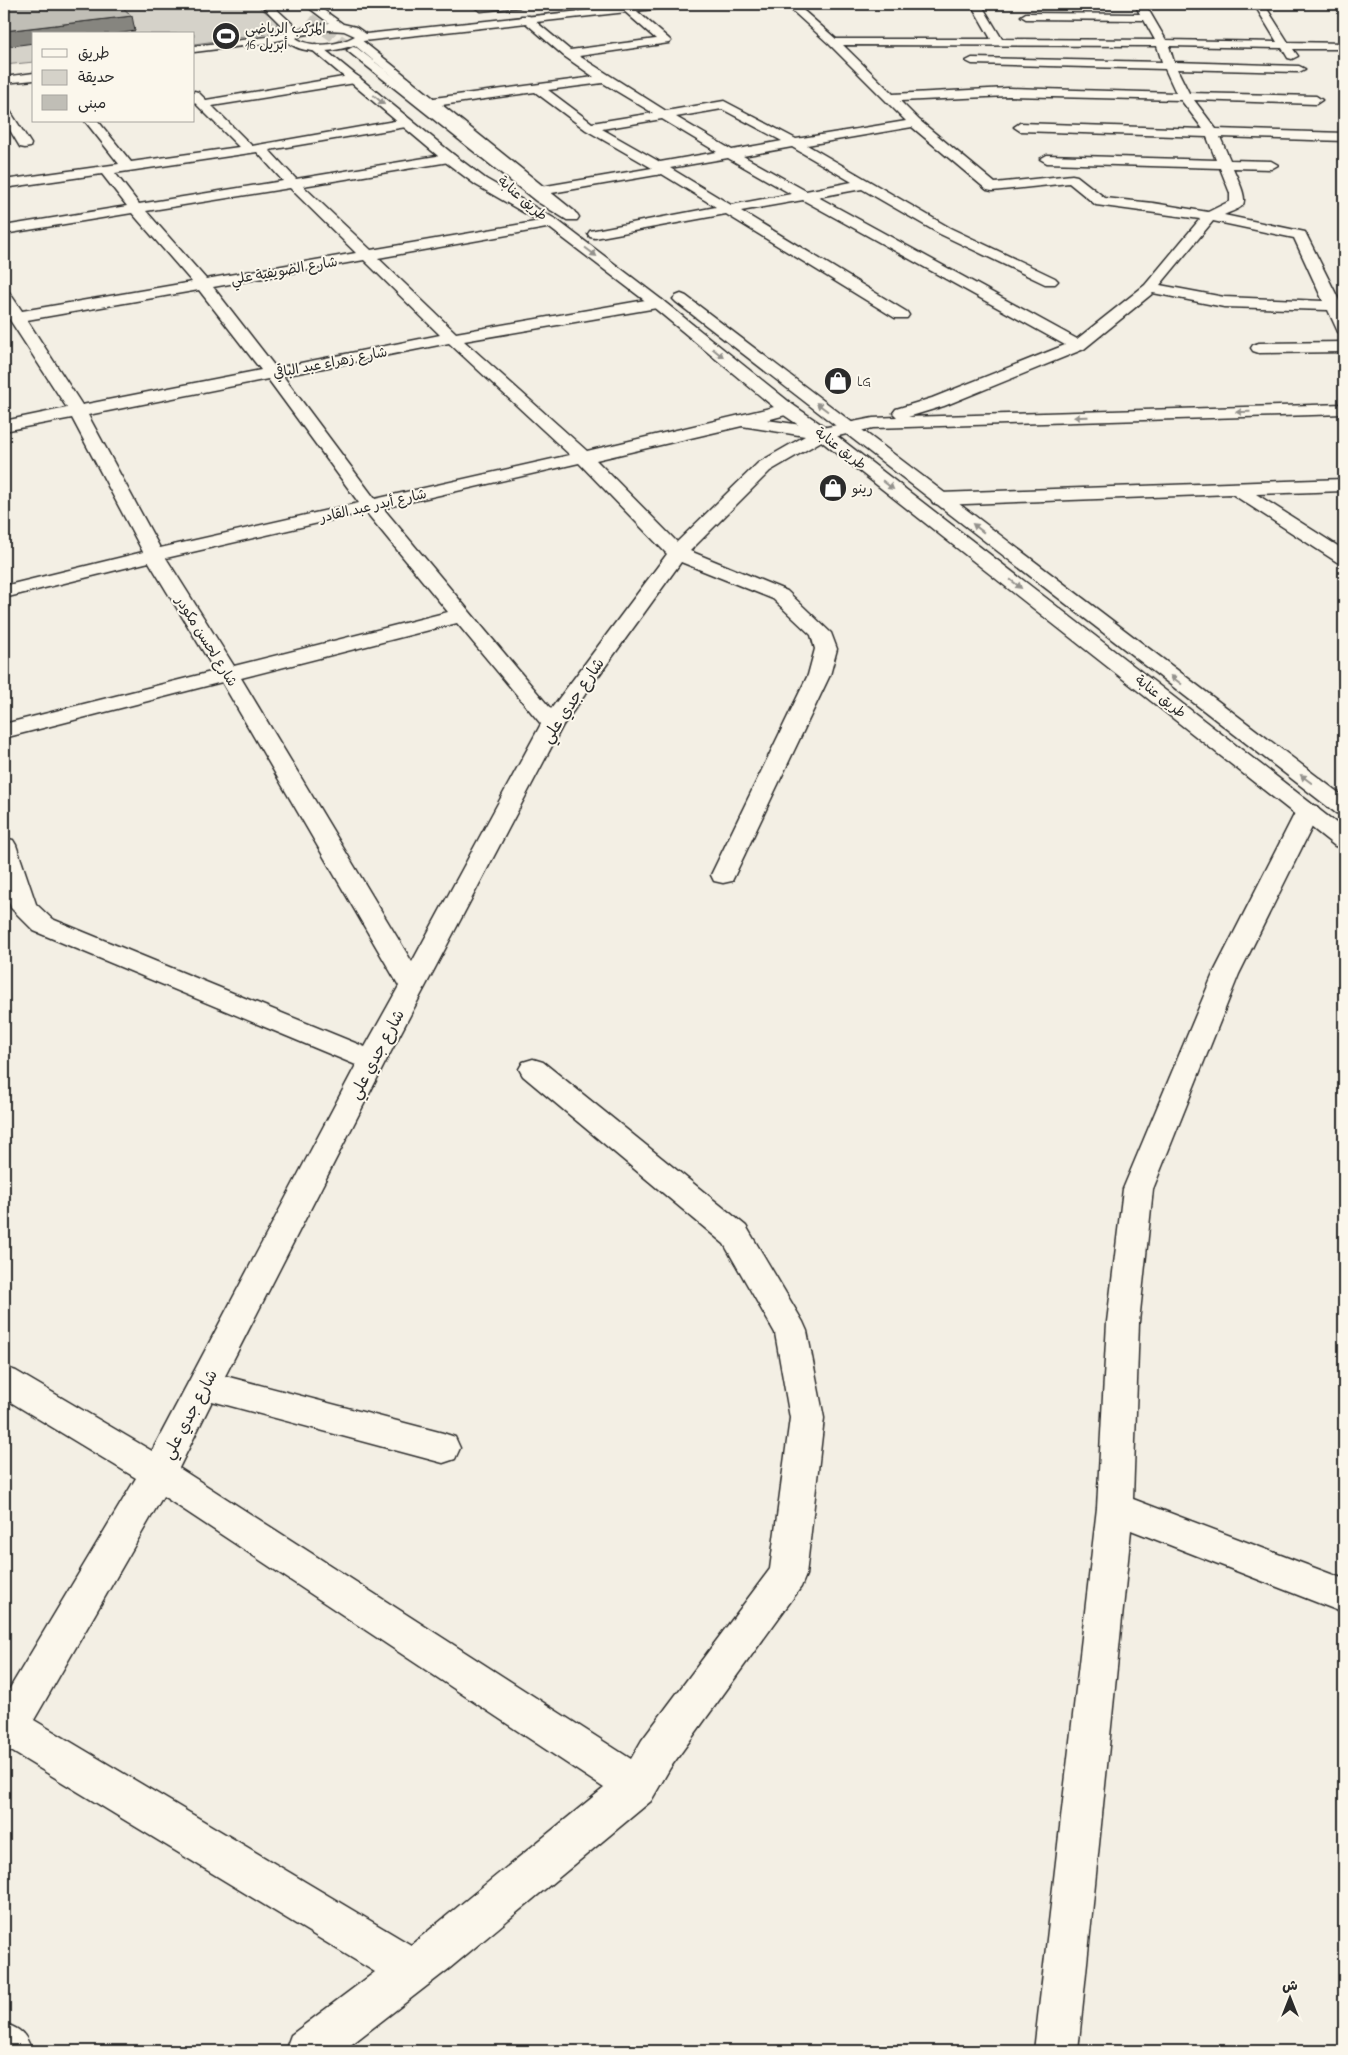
<svg xmlns="http://www.w3.org/2000/svg" width="1348" height="2055" font-family="'Indie Flower','Playpen Sans Arabic',sans-serif">
<style>
.green{fill:#d5d2c9;stroke:#807e7a}
.lines{fill:none;stroke-linecap:round;stroke-linejoin:round}
.highway-tunnel{stroke:#cbc8bf;stroke-width:12;stroke-dasharray:12 5.5;stroke-linecap:butt}
.minor-casing{stroke:#2b2b2b;stroke-width:3}
.major-casing{stroke:#2b2b2b;stroke-width:3}
.highway-casing{stroke:#2b2b2b;stroke-width:3}
.minor{fill:#fbf7ec;fill-rule:evenodd}
.major{fill:#fbf7ec;fill-rule:evenodd}
.highway{fill:#fbf7ec;fill-rule:evenodd}
.shaded-wall{fill:#86857f;stroke:#2b2b2b}
.building{fill:#c0beb6;stroke:#2b2b2b}
.oneway{fill:#93918c}
.labels{text-anchor:middle;stroke-width:4;stroke-linejoin:round;paint-order:stroke}
.far-poi-label{font-size:14px;fill:#2b2b2b;stroke:#fbf7ec;text-anchor:start}
.far-street-label{font-size:14px;fill:#2b2b2b;stroke:#fbf7ec}
.street-label{font-size:16px;fill:#2b2b2b;stroke:#fbf7ec}
</style>
<rect width="100%" height="100%" fill="#f3efe4"/>
<filter id="ink" filterUnits="userSpaceOnUse"><feTurbulence type="fractalNoise" baseFrequency=".02" numOctaves="2"/><feDisplacementMap in="SourceGraphic" scale="10" xChannelSelector="R" yChannelSelector="G"/><feConvolveMatrix kernelMatrix="1 2 1 2 8 2 1 2 1" color-interpolation-filters="sRGB"/></filter>
<g filter="url(#ink)">
<polygon class="green" points="4,4 255,4 277,21 276,30 266,34 194,44 194,34 34,34 34,62 4,65"/>
<g class="lines">
<polyline class="highway-tunnel" points="310,19 353,50"/>
<defs>
<g id="minor">
<polygon points="491,4 524,4 519,7 481,11 476,8 477,6"/>
<path d="M 785,4 L 796,4 L 836,39 L 991,39 L 971,4 L 981,4 L 1002,39 L 1155,40 L 1144,20 L 1026,19 L 1021,16 L 1026,13 L 1140,14 L 1135,4 L 1145,4 L 1166,40 L 1277,42 L 1254,4 L 1264,4 L 1288,42 L 1344,43 L 1344,49 L 1293,49 L 1298,56 L 1292,59 L 1288,58 L 1282,48 L 1169,46 L 1174,62 L 1299,66 L 1305,69 L 1299,72 L 1177,69 L 1189,93 L 1316,96 L 1322,100 L 1316,104 L 1194,100 L 1216,129 L 1344,133 L 1344,141 L 1220,137 L 1230,160 L 1271,161 L 1278,165 L 1271,169 L 1233,168 C 1236,176 1249,199 1242,206 C 1238,210 1229,212 1224,215 L 1305,232 L 1342,306 L 1344,313 L 1344,334 L 1338,332 L 1328,310 L 1224,307 L 1153,293 L 1084,349 L 944,406 L 908,417 L 1344,404 L 1344,414 L 873,428 L 825,439 L 770,471 L 690,551 L 787,591 L 831,633 L 837,649 L 830,675 L 732,881 L 723,883 L 714,881 L 711,875 L 808,675 L 815,649 L 811,635 L 773,599 L 681,562 L 563,725 L 386,1061 L 225,1376 L 443,1433 L 455,1437 L 460,1448 L 455,1459 L 443,1463 L 212,1401 L 179,1468 L 631,1759 L 642,1740 L 770,1569 L 790,1418 L 775,1333 L 724,1244 L 523,1076 L 519,1069 L 523,1062 L 533,1059 L 543,1062 L 746,1226 L 803,1322 L 807,1331 L 824,1418 L 806,1575 L 801,1587 L 670,1768 L 651,1801 L 450,1968 L 343,2051 L 285,2051 L 291,2035 L 375,1972 L 11,1751 L 4,1753 L 4,1698 L 136,1478 L 4,1398 L 4,1367 L 16,1371 L 152,1451 L 356,1065 L 34,931 L 11,908 L 4,884 L 4,838 L 13,840 L 16,845 L 36,904 L 52,919 L 365,1047 L 399,986 L 222,682 L 4,738 L 4,724 L 215,671 L 149,562 L 4,598 L 4,586 L 143,552 L 72,418 L 4,431 L 4,421 L 67,408 L 8,317 L 4,307 L 4,290 L 9,292 L 22,311 L 192,282 L 132,213 L 4,234 L 4,226 L 127,206 L 102,174 L 4,188 L 4,180 L 119,164 L 85,121 L 98,121 L 131,162 L 239,147 L 194,102 L 194,91 L 198,92 L 206,100 L 355,75 L 359,77 L 361,79 L 355,83 L 212,106 L 252,146 L 406,119 L 412,123 L 406,127 L 269,150 L 296,179 L 449,154 L 454,155 L 456,158 L 449,162 L 303,186 L 371,250 L 552,219 L 557,220 L 559,223 L 557,226 L 552,227 L 378,258 L 456,333 L 657,298 L 662,300 L 665,303 L 662,306 L 657,308 L 464,341 L 587,451 L 787,404 L 793,405 L 796,409 L 793,413 L 767,420 L 822,428 L 873,418 L 897,417 L 893,413 L 896,409 L 932,398 L 1065,345 L 803,200 L 741,211 L 907,312 L 909,315 L 907,318 L 895,318 L 726,214 L 595,238 L 590,237 L 588,234 L 590,231 L 595,230 L 716,207 L 662,174 L 540,195 L 535,194 L 533,191 L 535,188 L 540,187 L 652,168 L 586,130 L 535,92 L 434,106 L 428,102 L 434,98 L 594,77 L 564,56 L 520,18 L 521,16 L 529,16 L 570,50 L 656,39 L 623,10 L 622,8 L 623,6 L 631,6 L 669,39 L 671,41 L 669,43 L 579,56 L 666,111 L 724,101 L 796,139 L 906,121 L 829,44 ZM 843,45 L 1157,46 L 1162,62 L 972,58 L 966,61 L 972,64 L 1165,69 L 1176,93 L 1008,88 L 893,94 ZM 603,83 L 653,113 L 592,123 L 548,90 ZM 1008,96 L 1181,100 L 1203,129 L 1020,123 L 1014,127 L 1020,131 L 1207,137 L 1216,160 L 1047,155 L 1040,159 L 1047,163 L 1220,168 L 1230,193 L 1230,201 L 1208,212 L 1153,203 L 1105,198 L 1077,176 L 1072,175 L 995,183 L 919,120 L 900,101 ZM 722,109 L 782,141 L 732,150 L 676,117 ZM 662,119 L 717,152 L 660,162 L 602,129 ZM 912,127 L 987,190 L 992,191 L 1069,183 L 1096,205 L 1200,219 L 1145,285 L 1077,339 L 818,197 L 862,189 L 940,234 L 1045,284 L 1055,284 L 1058,281 L 1055,278 L 950,228 L 807,145 ZM 792,147 L 852,182 L 806,191 L 743,156 ZM 257,152 L 283,181 L 139,204 L 115,173 ZM 728,158 L 791,194 L 731,205 L 670,168 ZM 290,188 L 356,253 L 206,279 L 146,211 ZM 1213,221 L 1294,238 L 1323,301 L 1224,297 L 1160,285 ZM 364,260 L 440,335 L 276,368 L 213,287 ZM 199,290 L 261,370 L 82,405 L 27,320 ZM 449,343 L 570,455 L 375,499 L 283,376 ZM 268,379 L 359,503 L 160,548 L 88,415 ZM 742,426 L 805,436 L 758,463 L 677,542 L 596,460 ZM 579,463 L 667,554 L 551,709 L 383,508 ZM 366,512 L 448,612 L 234,666 L 166,558 ZM 457,623 L 541,724 L 412,962 L 241,678 ZM 163,1496 L 604,1788 L 411,1945 L 34,1720 Z"/>
<polygon points="4,107 8,108 31,144 30,147 25,148 20,147 4,120"/>
<polygon points="1344,342 1344,352 1259,353 1253,351 1251,348 1253,345 1259,343"/>
<polygon points="1344,479 1344,491 1256,494 1344,550 1344,564 1337,562 1232,494 940,505 933,503 931,499 933,495 940,493"/>
<polygon points="1308,804 1316,806 1320,811 1239,974 1153,1189 1139,1322 1133,1499 1344,1579 1344,1613 1131,1530 1078,2051 1034,2051 1097,1508 1107,1322 1123,1189 1213,974 1296,811 1300,806"/>
<path d="M 4,2023 C 22,2030 25,2033 32,2051 L 4,2051 Z"/>
</g>
<g id="major">
<polygon points="1338,4 1344,4 1344,7 1339,6"/>
<polygon points="356,38 360,39 574,211 576,214 574,217 564,217 352,43 350,41 352,39"/>
<polygon points="315,44 319,45 454,155 486,179 557,220 662,300 793,405 828,429 1344,829 1344,848 1335,846 816,437 781,413 652,306 547,226 476,185 444,161 311,49 309,47"/>
<polygon points="681,294 686,296 1344,797 1344,815 1336,813 676,302 673,299 676,296"/>
</g>
<g id="highway">
<path d="M 260,4 L 271,4 L 298,29 L 329,23 L 304,4 L 315,4 L 343,24 L 356,27 L 366,34 L 645,4 L 677,4 L 672,7 L 363,41 C 343,52 301,58 285,39 L 267,43 L 194,52 L 194,46 L 267,37 L 288,32 ZM 329,30 L 344,31 L 355,36 C 340,45 312,49 296,38 L 302,35 Z"/>
<polygon points="353,47 357,48 546,195 577,214 579,217 577,220 567,220 536,201 349,52 347,50"/>
<polygon points="34,73 34,80 4,83 4,77"/>
</g>
</defs>
<use href="#minor" class="minor-casing"/>
<use href="#major" class="major-casing"/>
<use href="#highway" class="highway-casing"/>
<use href="#minor" class="minor"/>
<use href="#major" class="major"/>
<use href="#highway" class="highway"/>
</g>
<polygon class="shaded-wall" points="132,16 135,31 115,34 34,34 34,43 4,47 4,31"/>
<polygon class="building" points="4,4 119,4 132,16 4,31"/>
<defs><path id="oneway-solid" d="M-6-.8H1V-3.2L6.5 0L1 3.2V.8H-6Z" transform="scale(1.25)"/></defs>
<g class="oneway">
<use href="#oneway-solid" transform="translate(379 100) rotate(41)"/>
<use href="#oneway-solid" transform="translate(591 252) rotate(37)"/>
<use href="#oneway-solid" transform="translate(718 353) rotate(39)"/>
<use href="#oneway-solid" transform="translate(822 407) rotate(-143)"/>
<use href="#oneway-solid" transform="translate(1243 412) rotate(178)"/>
<use href="#oneway-solid" transform="translate(1081 417) rotate(178)"/>
<use href="#oneway-solid" transform="translate(888 485) rotate(38)"/>
<use href="#oneway-solid" transform="translate(978 528) rotate(-142)"/>
<use href="#oneway-solid" transform="translate(1016 584) rotate(38)"/>
<use href="#oneway-solid" transform="translate(1176 680) rotate(-143)"/>
<use href="#oneway-solid" transform="translate(1306 779) rotate(-143)"/>
</g>
</g>
<defs>
<symbol id="stadium-disc" viewBox="-11 -11 22 22"><circle r="9.5" fill="#2b2b2b" stroke="#fbf7ec"/><path d="M0-5a6.5 5 0 1 0 0 10a6.5 5 0 1 0 0-10ZM-3.5-1.8h7v3.6h-7Z" fill="#fff"/></symbol>
<symbol id="shop-disc" viewBox="-11 -11 22 22"><circle r="9.5" fill="#2b2b2b" stroke="#fbf7ec"/><path d="M-5-2.5h2.3a2.7 3.5 0 0 1 5.4 0H5L5.5 6h-11ZM-1.5-2.5h3a1.5 2.3 0 0 0-3 0Z" fill="#fff"/></symbol>
</defs>
<g fill-rule="evenodd">
<use href="#stadium-disc" x="210" y="20" width="32" height="32"/>
<use href="#shop-disc" x="822" y="365" width="32" height="32"/>
<use href="#shop-disc" x="817" y="472" width="32" height="32"/>
</g>
<g class="labels">
<g class="far-poi-label">
<text x="245" y="33">المركب الرياضي<tspan x="245" dy="16">16 أبريل</tspan></text>
<text x="857" y="386">LG</text>
<text x="852" y="493">رينو</text>
</g>
<g class="far-street-label">
<text transform="translate(523 198) rotate(41)" y="5">طريق عنابة</text>
<text transform="translate(284 270) rotate(-10)" y="5">شارع الضويفية علي</text>
<text transform="translate(330 362) rotate(-11)" y="5">شارع زهراء عبد الباقي</text>
<text transform="translate(841 448) rotate(37)" y="5">طريق عنابة</text>
<text transform="translate(373 505) rotate(-13)" y="5">شارع أبدر عبد القادر</text>
<text transform="translate(207 641) rotate(58)" y="5">شارع لحسن مكودر</text>
<text transform="translate(1161 696) rotate(38)" y="5">طريق عنابة</text>
</g>
<g class="street-label">
<text transform="translate(572 700) rotate(-56)" y="6">شارع جدي علي</text>
<text transform="translate(376 1054) rotate(-62)" y="6">شارع جدي علي</text>
<text transform="translate(189 1414) rotate(-62)" y="6">شارع جدي علي</text>
</g>
</g>
<rect width="1348" height="2055" fill="none" stroke="#fbf7ec" stroke-width="20"/>
<rect x="10" y="10" width="1328" height="2035" fill="none" stroke="#2b2b2b" stroke-width="2" filter="url(#ink)"/>
<rect x="32" y="32" width="162" height="90" fill="#fbf7ec" stroke="#a8a59f"/>
<rect x="42" y="49" width="25" height="8" fill="#fbf7ec" stroke="#a8a59f"/>
<text x="78" y="58" font-size="15" fill="#2b2b2b">طريق</text>
<rect x="42" y="70" width="25" height="15" fill="#d5d2c9" stroke="#a8a59f"/>
<text x="78" y="82" font-size="15" fill="#2b2b2b">حديقة</text>
<rect x="42" y="95" width="25" height="15" fill="#c0beb6" stroke="#a8a59f"/>
<text x="78" y="108" font-size="15" fill="#2b2b2b">مبنى</text>
<g transform="translate(1290 1998)" stroke="#fbf7ec" stroke-width="4" paint-order="stroke">
<path d="M0-4L9 19L0 12L-9 19Z" fill="#2b2b2b"/>
<text y="-8" font-size="14" font-weight="bold" text-anchor="middle" fill="#2b2b2b">ش</text>
</g>
</svg>
